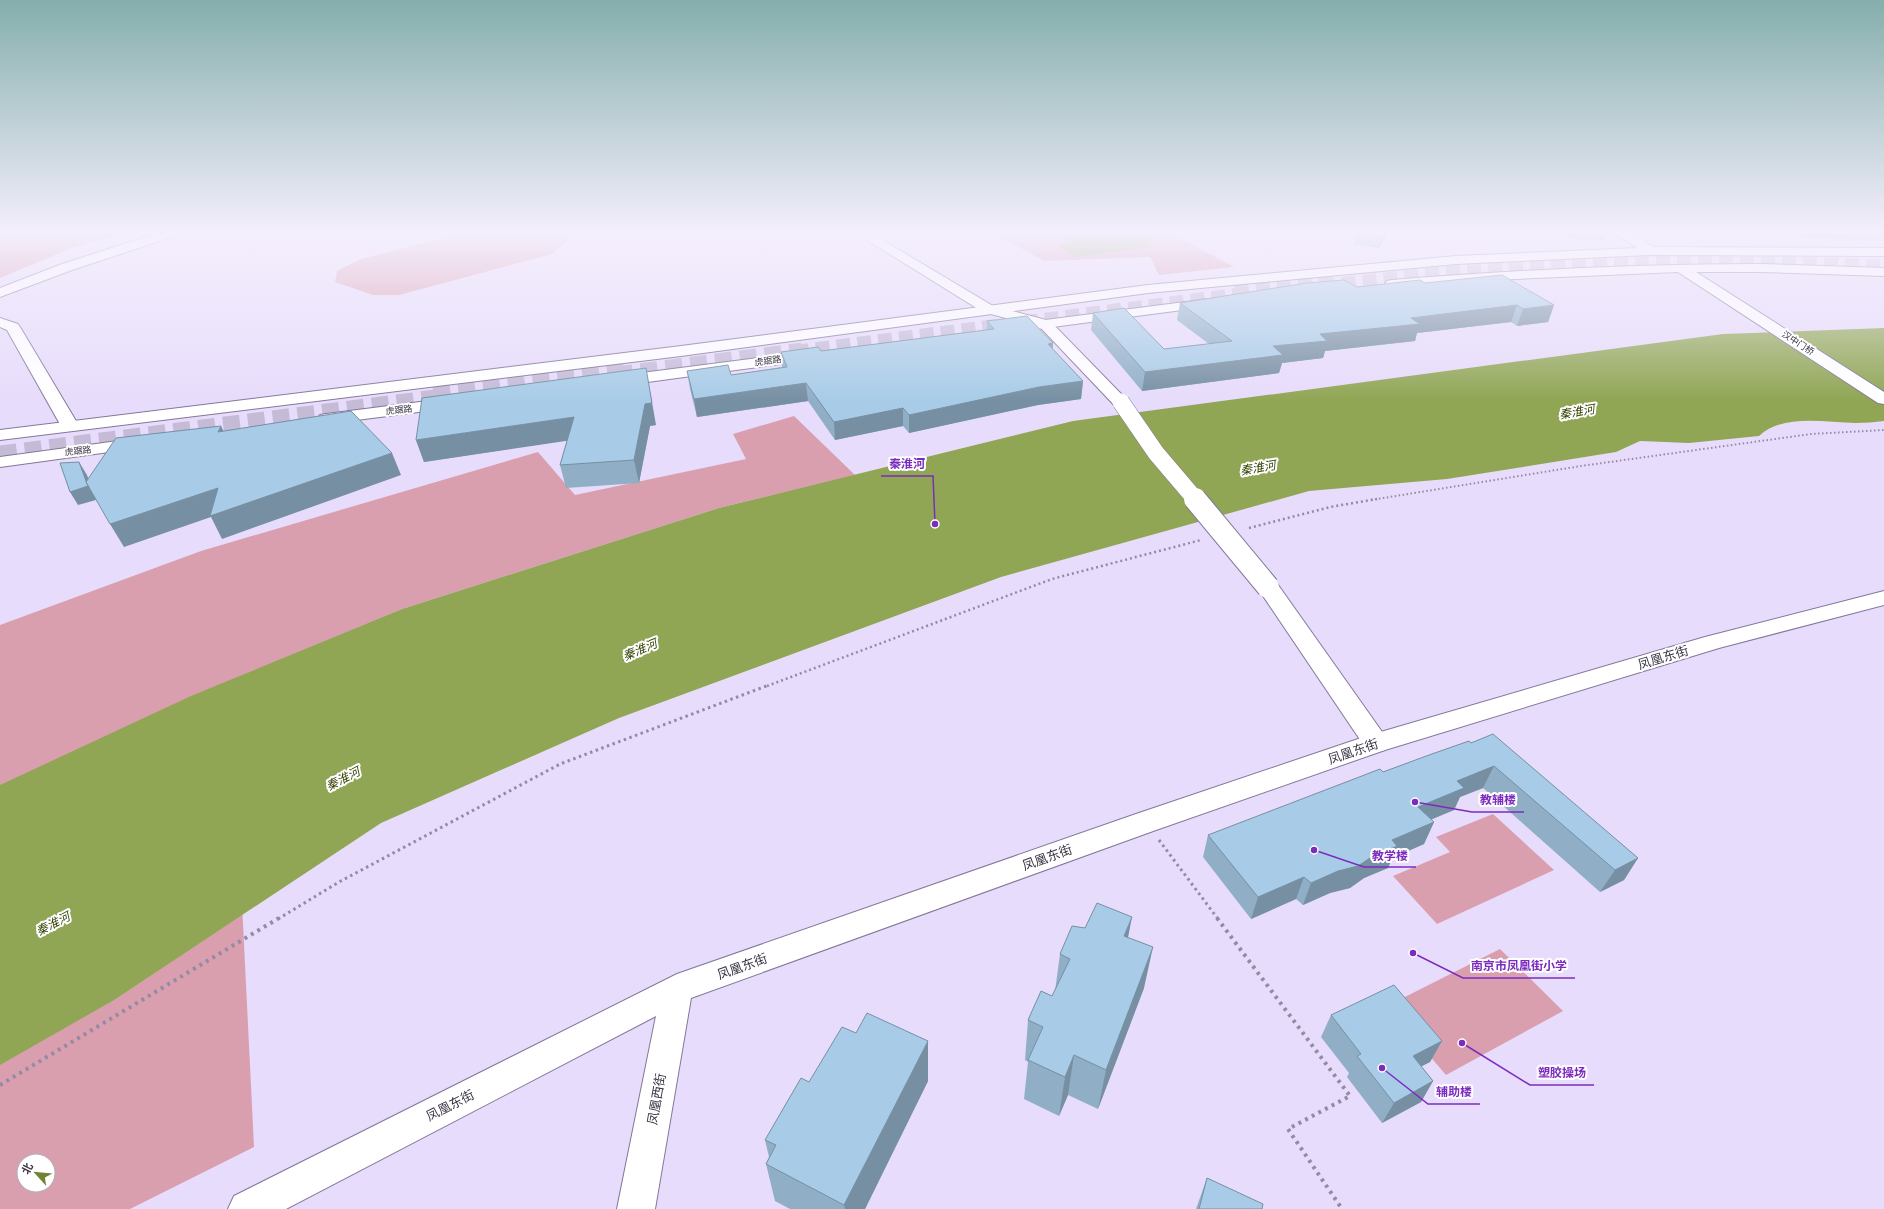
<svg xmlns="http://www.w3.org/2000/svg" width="1884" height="1209" font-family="Mulish,'Noto Sans SC',sans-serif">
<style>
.green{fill:#da9fae;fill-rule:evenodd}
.water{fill:#90a654}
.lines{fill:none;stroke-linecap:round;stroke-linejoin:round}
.highway-tunnel-far1{stroke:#c5bbd7;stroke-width:14;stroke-dasharray:14 7;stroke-linecap:butt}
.highway-tunnel{stroke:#c5bbd7;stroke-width:17;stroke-dasharray:17 8;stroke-linecap:butt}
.street-casing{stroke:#83779a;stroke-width:2}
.secondary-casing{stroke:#83779a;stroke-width:2}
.primary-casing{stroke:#83779a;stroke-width:2}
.path-far3{stroke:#948ba3;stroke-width:2;stroke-dasharray:1.5 2.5;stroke-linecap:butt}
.path-far2{stroke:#948ba3;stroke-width:2.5;stroke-dasharray:2 3;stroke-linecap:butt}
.path-far1{stroke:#948ba3;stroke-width:3;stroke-dasharray:2.5 3.5;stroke-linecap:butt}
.path{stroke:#948ba3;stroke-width:4;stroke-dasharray:3 4.5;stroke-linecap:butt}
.street{fill:#fff;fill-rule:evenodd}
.secondary{fill:#fff;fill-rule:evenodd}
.primary{fill:#fff;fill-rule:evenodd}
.street-bridge-far1-casing{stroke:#83779a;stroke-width:18;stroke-linecap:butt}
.street-bridge-casing{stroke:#83779a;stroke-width:24;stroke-linecap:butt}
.street-bridge-far1{stroke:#fff;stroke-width:17}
.street-bridge{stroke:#fff;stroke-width:22}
.wall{fill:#90afc7}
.shaded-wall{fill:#768fa2}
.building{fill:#a8cce7;stroke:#768fa2}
.labels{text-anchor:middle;stroke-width:4;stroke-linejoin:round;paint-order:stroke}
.far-street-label{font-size:9px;fill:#3b3545;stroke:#fff}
.water-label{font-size:12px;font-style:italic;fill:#344100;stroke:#fff}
.near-street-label{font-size:13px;fill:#3b3545;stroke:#fff}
.leader{fill:none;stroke:#7b2cbf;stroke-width:1.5}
.callout-dot{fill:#7b2cbf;stroke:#fff;stroke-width:1.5}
.callout-label{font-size:12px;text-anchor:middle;font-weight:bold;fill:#7b2cbf;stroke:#fff;stroke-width:4;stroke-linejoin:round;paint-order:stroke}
</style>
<rect width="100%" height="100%" fill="#e7dcfb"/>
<g class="green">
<polygon points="0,232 130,232 74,247 0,278"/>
<polygon points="468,232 560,232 567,235 566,242 552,254 399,295 373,295 335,282 337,271 361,259"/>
<polygon points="992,232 1169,232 1234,267 1159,275 1150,257 1044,261"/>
<polygon points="1704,232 1884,232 1884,241"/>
<path d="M 794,416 L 855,475 L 719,508 L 402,609 L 231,680 L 254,1147 L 130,1209 L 0,1209 L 0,625 L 201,551 L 538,452 L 575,495 L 746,459 L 733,434 ZM 24,1161 L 48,1161 L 48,1185 L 24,1185 Z"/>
<polygon points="1493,814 1554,870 1437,924 1393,876 1450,852 1436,837"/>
<polygon points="1500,949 1563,1011 1446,1075 1387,1006"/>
</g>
<g class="water">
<polygon points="1035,232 1159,232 1160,233 1146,247 1077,257 1060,247 1069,241"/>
<path d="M 1884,328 L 1884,421 C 1875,422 1865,423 1856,423 C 1825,423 1784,413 1759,436 L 1689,443 L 1640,441 L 1616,452 L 1447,479 L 1309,491 L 1001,577 L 619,718 L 381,823 L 114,1000 L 0,1065 L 0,785 L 191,696 L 402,609 L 719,508 L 1073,421 L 1723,334 Z"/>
</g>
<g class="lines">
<g class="highway-tunnel-far1">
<path d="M 1321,286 C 1377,281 1433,273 1489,269 C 1620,260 1752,262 1884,266"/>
<polyline points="1235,289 1336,278"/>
<polyline points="795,352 1251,293"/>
</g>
<g class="highway-tunnel">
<polyline points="616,375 802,351"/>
<polyline points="433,390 631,364"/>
<polyline points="0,454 451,396"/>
</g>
<defs>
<g id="street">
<polygon points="854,232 869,232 993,306 1050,321 1129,402 1127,406 1121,407 1115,406 1040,327 983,312"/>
<polygon points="0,318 18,324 20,327 79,426 76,430 70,431 64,430 61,426 7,330 0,327"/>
<polygon points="1268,580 1276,582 1385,736 1389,743 1385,750 1376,752 1367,750 1257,587 1260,582"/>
</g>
<g id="secondary">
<polygon points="161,232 180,232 178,235 72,270 0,297 0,288 62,264"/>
<polygon points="1884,591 1884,605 1719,648 1385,750 1156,830 691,998 655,1209 617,1209 656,1016 286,1209 228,1209 234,1196 677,974 1136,814 1367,736 1705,637"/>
</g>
<g id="primary">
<polygon points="1613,232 1628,232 1654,247 1884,248 1884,256 1649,255 1456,264 1148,293 681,356 0,440 0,430 681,346 1148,285 1456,256 1637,248"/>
<path d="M 1761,264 L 1884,268 L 1884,276 L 1761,272 L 1696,272 L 1884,392 L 1884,404 L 1878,403 L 1678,272 L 1515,279 L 1392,288 L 1387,287 L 1385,284 L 1387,281 L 1392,280 C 1515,270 1638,264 1761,264 Z"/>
<polygon points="1208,299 1213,300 1215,303 1213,306 1006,333 1001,332 999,329 1001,326 1006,325"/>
<polygon points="812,351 817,353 820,356 817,359 618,386 612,384 610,381 612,378 618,376"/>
<polygon points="451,398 457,399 459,403 457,407 326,424 320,423 317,419 320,415 326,414"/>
<polygon points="140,438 146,439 149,443 146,447 0,467 0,457"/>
</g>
</defs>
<use href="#street" class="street-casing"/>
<use href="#secondary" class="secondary-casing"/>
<use href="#primary" class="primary-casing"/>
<polyline class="path-far3" points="1371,500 1581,466 1811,434 1884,430"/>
<g class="path-far2">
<polyline points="1249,528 1330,507 1377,499"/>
<polyline points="767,686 1052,579 1201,540"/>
</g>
<g class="path-far1">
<polyline points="1159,840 1218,919"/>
<polyline points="278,919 339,882 560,764 769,685"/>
</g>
<g class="path">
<polyline points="1217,918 1350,1096 1288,1129 1342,1209"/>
<polyline points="0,1085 279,918"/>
</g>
<use href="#street" class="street"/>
<use href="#secondary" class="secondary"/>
<use href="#primary" class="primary"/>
<defs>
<polyline id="street-bridge-far1" points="1121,402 1156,453 1196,500"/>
<polyline id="street-bridge" points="1195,499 1268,587"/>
</defs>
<use href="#street-bridge-far1" class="street-bridge-far1-casing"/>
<use href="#street-bridge" class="street-bridge-casing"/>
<use href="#street-bridge-far1" class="street-bridge-far1"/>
<use href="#street-bridge" class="street-bridge"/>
</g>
<g class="wall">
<polygon points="1357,232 1389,232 1379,248 1354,244"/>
<polygon points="1540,232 1606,232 1603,241 1540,234"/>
<polygon points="1800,232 1831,232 1829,237"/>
<polygon points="1425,283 1554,305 1548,322 1517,326 1511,322 1417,333 1415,341 1325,351 1323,358 1282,363 1279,373 1142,391 1091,330 1093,313 1164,349 1209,344 1177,320 1180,303"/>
<polygon points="987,321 1053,349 1083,381 1081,399 1038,405 909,433 903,426 835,440 808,401 697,417 690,389 687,371 731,375 782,367 781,352 821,351 987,330"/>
<polygon points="656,425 650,426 639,483 566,488 560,465 567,440 424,462 416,440"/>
<polygon points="1469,741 1638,858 1624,880 1600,892 1483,788 1460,797 1454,810 1431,819 1434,822 1424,844 1392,858 1388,868 1364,878 1350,888 1330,893 1303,905 1296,899 1251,919 1203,857 1208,835 1383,772"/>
<polygon points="1128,937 1144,988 1098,1109 1068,1095 1059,1116 1024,1099 1028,1062 1025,1060 1028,1020 1052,996 1055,991 1060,954"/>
<polygon points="1331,1015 1442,1041 1430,1062 1421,1066 1433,1081 1421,1102 1382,1123 1347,1077 1349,1073 1321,1037"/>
<polygon points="856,1033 928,1041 928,1081 865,1209 790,1209 775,1201 766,1164 769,1157 765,1140 809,1082"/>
<polygon points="1207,1178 1262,1209 1196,1209"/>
</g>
<g class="shaded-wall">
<polygon points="1383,232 1389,232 1379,248"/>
<polygon points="1517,305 1511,322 1417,333 1415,341 1325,351 1323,358 1282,363 1279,373 1142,391 1145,372 1273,346 1320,334 1411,318"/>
<polygon points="1554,305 1548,322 1517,326 1523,309"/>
<polygon points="1053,343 1052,360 1048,344"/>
<polygon points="646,368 656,425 650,426 639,483 634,460 645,404"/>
<polygon points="1083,381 1081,399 1038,405 909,433 909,415 1039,387"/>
<polygon points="806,383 808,401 697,417 694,399"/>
<polygon points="903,408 903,426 835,440 834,422"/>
<polygon points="574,417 579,439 424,462 416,440"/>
<polygon points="221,426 232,448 218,432"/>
<polygon points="392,453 401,475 222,539 211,517 124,547 110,524 218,488"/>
<polygon points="79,462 87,475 96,500 78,505 70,492"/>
<polygon points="1494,766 1483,788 1460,797 1454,810 1409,829 1418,807 1457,781"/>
<polygon points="1434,822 1424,844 1392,858 1388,868 1364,878 1350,888 1330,893 1303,905 1311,883 1392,840"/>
<polygon points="1638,858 1624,880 1600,892 1615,870"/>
<polygon points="1304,877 1296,899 1251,919 1258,897"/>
<polygon points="1132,917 1124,958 1124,936"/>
<polygon points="1153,947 1144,988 1098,1109 1106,1070"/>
<polygon points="928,1041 928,1081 865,1209 845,1209 844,1205"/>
<polygon points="1442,1041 1430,1062 1401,1077 1413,1056"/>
<polygon points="1074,1055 1068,1095 1059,1116 1065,1077"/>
<polygon points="1433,1081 1421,1102 1382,1123 1394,1103"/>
</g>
<g class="building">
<polygon points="1502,275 1554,305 1523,309 1517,305 1411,318 1420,324 1320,334 1327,341 1273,346 1283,355 1145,372 1093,313 1124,308 1164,349 1232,341 1180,303 1307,283 1344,280 1357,287 1420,280 1425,283"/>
<polygon points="1027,316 1053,343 1048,344 1083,381 1039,387 909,415 903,408 834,422 806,383 694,399 687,371 728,365 731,375 787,367 781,352 818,347 821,351 994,329 987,321"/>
<polygon points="646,368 652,403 645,404 634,460 560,465 574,417 416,440 422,398"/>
<polygon points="351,411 392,453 210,516 218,488 110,524 86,482 116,438 221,426 218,432"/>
<polygon points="79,462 86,481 86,482 88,486 70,492 60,463"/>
<polygon points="1493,734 1638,858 1615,870 1494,766 1457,781 1464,788 1418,807 1434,822 1392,840 1397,846 1373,856 1358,866 1338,871 1311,883 1304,877 1258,897 1208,835 1380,769 1383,772 1429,755 1469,741 1471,743"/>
<polygon points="1097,903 1132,917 1124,936 1153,947 1106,1070 1074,1055 1065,1077 1028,1060 1043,1027 1028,1020 1041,991 1052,996 1070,959 1060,954 1072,926 1085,928"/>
<polygon points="1394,985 1442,1041 1413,1056 1433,1081 1394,1103 1357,1056 1361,1054 1331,1015"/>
<polygon points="867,1013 928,1041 844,1205 766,1164 776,1145 765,1140 801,1078 809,1082 842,1027 856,1033"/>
<polygon points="1207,1178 1263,1204 1262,1209 1199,1209"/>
</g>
<linearGradient id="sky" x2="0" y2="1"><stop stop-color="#85aead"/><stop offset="0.58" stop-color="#f4effd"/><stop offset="1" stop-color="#f4effd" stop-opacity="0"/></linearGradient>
<rect width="1884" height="401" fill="url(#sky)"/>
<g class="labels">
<g class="far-street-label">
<text transform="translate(1798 343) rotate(33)" y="3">汉中门桥</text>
<text transform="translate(768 361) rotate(-8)" y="3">虎踞路</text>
<text transform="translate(399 410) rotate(-7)" y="3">虎踞路</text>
<text transform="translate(78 451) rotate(-7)" y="3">虎踞路</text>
</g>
<g class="water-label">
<text transform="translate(1577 412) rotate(-10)" y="4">秦淮河</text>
<text transform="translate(1258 468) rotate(-10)" y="4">秦淮河</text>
<text transform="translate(640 650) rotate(-23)" y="4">秦淮河</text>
<text transform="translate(343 779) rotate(-27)" y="4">秦淮河</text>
<text transform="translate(53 924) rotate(-27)" y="4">秦淮河</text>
</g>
<g class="near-street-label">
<text transform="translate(1663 657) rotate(-17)" y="5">凤凰东街</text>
<text transform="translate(1353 751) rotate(-19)" y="5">凤凰东街</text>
<text transform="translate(1047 857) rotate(-20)" y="5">凤凰东街</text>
<text transform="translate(742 966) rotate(-20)" y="5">凤凰东街</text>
<text transform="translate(656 1099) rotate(-80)" y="5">凤凰西街</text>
<text transform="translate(450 1105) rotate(-27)" y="5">凤凰东街</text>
</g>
</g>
<path class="leader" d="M935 524L933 476H881M1415 802L1472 812H1524M1314 850L1364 867H1416M1413 953L1463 978H1575M1462 1043L1530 1085H1594M1382 1068L1428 1104H1480"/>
<g class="callout-dot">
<circle cx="935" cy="524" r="4"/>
<circle cx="1415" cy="802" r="4"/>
<circle cx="1314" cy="850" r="4"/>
<circle cx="1413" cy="953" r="4"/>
<circle cx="1462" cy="1043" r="4"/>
<circle cx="1382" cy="1068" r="4"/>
</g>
<g class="callout-label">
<text x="907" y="468">秦淮河</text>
<text x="1498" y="804">教辅楼</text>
<text x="1390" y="860">教学楼</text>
<text x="1519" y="970">南京市凤凰街小学</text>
<text x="1562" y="1077">塑胶操场</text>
<text x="1454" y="1096">辅助楼</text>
</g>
<g transform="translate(36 1173) rotate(297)"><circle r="19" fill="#ffffff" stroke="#b1aeb5"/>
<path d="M0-3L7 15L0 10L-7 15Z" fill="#708434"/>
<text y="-6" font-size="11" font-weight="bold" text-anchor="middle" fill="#3b3545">北</text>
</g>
</svg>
